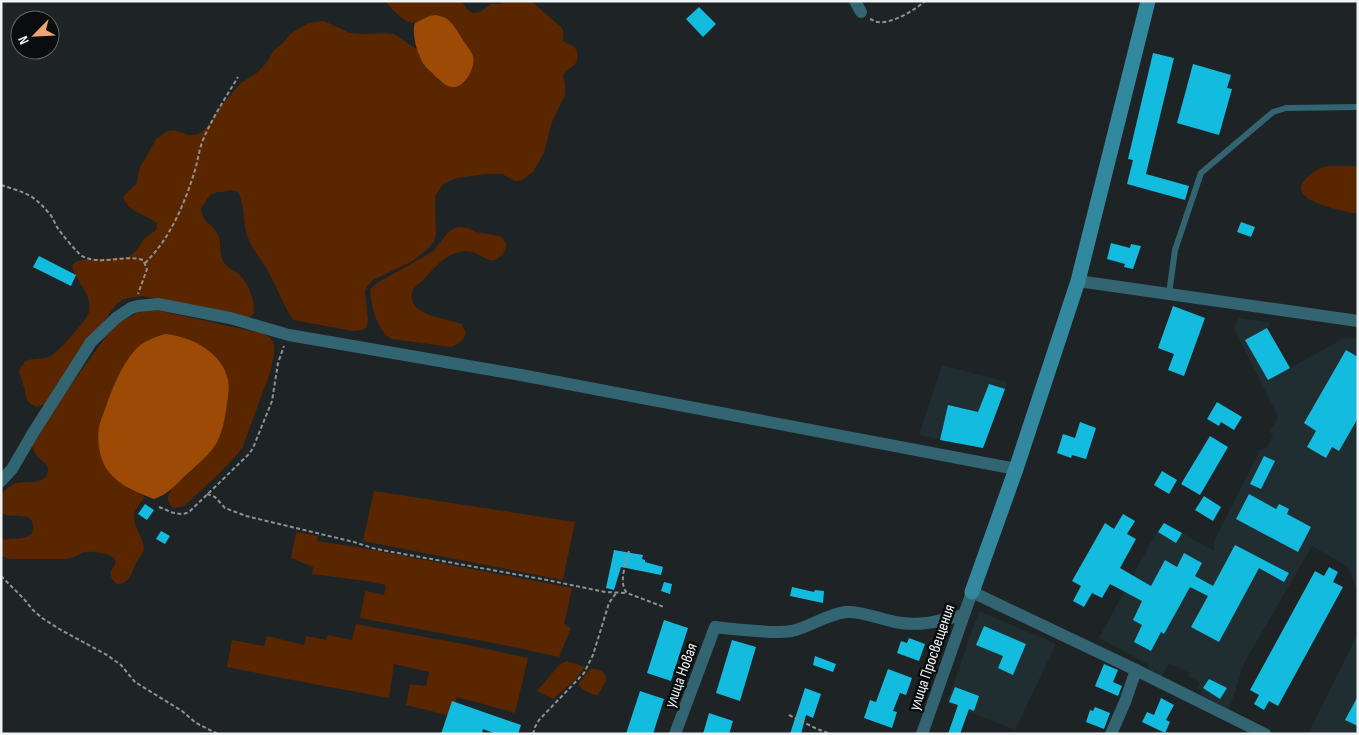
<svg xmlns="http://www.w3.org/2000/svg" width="1359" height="735" font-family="'Sofia Sans Condensed',sans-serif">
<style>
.built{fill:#212e31}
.green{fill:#592600}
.water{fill:#9c4a05}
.building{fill:#13bbde}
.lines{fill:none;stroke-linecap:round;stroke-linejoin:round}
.path{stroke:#8e9294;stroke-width:2;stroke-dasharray:4 2.5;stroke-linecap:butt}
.lane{stroke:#326472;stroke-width:6}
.street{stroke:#326472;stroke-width:12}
.secondary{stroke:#32899f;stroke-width:15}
.labels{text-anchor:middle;stroke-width:5;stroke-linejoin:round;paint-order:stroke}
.street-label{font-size:16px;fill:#eff3f4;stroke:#0a0c0d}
</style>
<rect width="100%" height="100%" fill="#1e2325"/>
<g class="built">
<polygon points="1239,318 1271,323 1267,328 1290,368 1346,337 1358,339 1358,592 1348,567 1312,546 1244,663 1229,710 1200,694 1202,691 1197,688 1199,682 1188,676 1189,673 1169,663 1162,676 1148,668 1149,665 1099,638 1157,531 1159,532 1164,523 1214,551 1215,539 1260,450 1266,448 1273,437 1270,431 1278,417 1234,328"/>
<polygon points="942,365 1007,382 1005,389 983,448 919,435"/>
<polygon points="979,611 1056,644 1015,730 947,703"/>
<polygon points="1358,633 1358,734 1308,734"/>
</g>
<g class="green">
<path d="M 385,1 L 461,1 L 469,11 L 474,13 L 480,12 L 491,4 L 500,4 L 505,1 L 531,1 L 561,27 L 563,30 L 563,41 C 566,43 571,44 574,47 C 580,53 579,62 572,67 C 568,70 566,71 563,75 L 565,83 L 565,95 L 552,122 L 544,153 L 533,172 L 522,180 L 515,181 L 502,174 L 486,174 L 457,178 L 443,184 L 435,197 L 436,235 L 434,241 L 430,247 L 413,261 L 379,277 L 373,280 L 367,286 L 365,292 L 368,320 L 367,327 L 362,330 L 353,331 L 293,320 C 284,306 278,290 270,275 C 264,262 253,251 248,238 C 242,223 246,207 238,192 L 231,190 L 224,192 L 217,192 L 210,195 L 201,208 C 203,225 210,221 217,233 C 222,241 219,250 222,259 C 225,267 233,269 239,274 C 248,283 255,300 254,313 L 249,318 L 224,311 L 143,296 L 129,298 L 122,300 L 116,305 L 65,373 L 45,404 L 37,407 C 22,401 28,396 23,384 C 22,380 20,376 19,372 C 26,352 37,363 51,356 C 58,352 87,320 89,312 C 93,293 74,281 72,265 L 77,261 L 84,260 L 128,257 L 135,252 L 145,238 L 156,230 L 157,223 C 145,214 129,213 123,197 L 137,183 L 139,169 L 156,139 L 168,131 L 174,130 L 188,135 L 195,135 L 201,133 L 206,128 L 223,103 L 241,83 L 258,72 L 267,62 L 274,50 L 283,43 L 290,34 L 308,23 L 324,21 L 350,33 L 364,34 L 386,33 L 394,34 L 418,50 L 425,66 L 442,83 L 457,87 L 463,83 L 468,77 L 470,49 L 463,41 L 429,16 C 424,18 419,22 414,23 C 405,24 391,8 385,1 Z"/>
<path d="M 1326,166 L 1358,166 L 1358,214 C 1346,211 1287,202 1304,181 C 1310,173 1317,169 1326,166 Z"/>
<path d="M 459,227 L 468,228 L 476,232 L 500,236 L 506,243 C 506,253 501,258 492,261 C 479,257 475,249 460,252 C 443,255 434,269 423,280 C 420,283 415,286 413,290 C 410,296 412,304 417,308 C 429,318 447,318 461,324 L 466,332 C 464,341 459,344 451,347 L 392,339 C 377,333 371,304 370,289 L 377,283 L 432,252 C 442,243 445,230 459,227 Z"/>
<path d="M 156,310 L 261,333 L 270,337 L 272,341 L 274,344 L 274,353 L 271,370 L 242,449 L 219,474 L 184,506 L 176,508 L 172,507 L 168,500 L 168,496 L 173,487 L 195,468 L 216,444 L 223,429 L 187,339 C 162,331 155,335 135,350 L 127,488 L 143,495 L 144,498 C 140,503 135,509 134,515 C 133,528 144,537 144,549 C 143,555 138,558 136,563 C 132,572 130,584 117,584 C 102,570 118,569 115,560 C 112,553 92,551 85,552 C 79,554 74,558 67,559 L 10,559 L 1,556 L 1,541 C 12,536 23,542 32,533 C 38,507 13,521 2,513 L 1,495 C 5,490 10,485 16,483 C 26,481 45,485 48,472 C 51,462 32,459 32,444 L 61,399 L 107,335 L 120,322 L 139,312 Z"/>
<polygon points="374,491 575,522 563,580 363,541"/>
<polygon points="296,532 318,536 317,541 357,547 572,588 564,624 571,628 559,657 504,645 360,618 365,591 384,595 386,585 366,581 312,574 313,567 291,558"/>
<polygon points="356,624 468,645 528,658 515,713 457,697 453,710 447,715 406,705 410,684 426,686 429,672 394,664 389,698 287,679 227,667 232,640 264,646 267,636 304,645 306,636 326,640 328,635 352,640"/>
<polygon points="567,661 585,667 575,680 553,699 537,691 560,664"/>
<path d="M 590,669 C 597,668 604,671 606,677 L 606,681 L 598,695 C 591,695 583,690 579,685 L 579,683 Z"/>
</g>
<g class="water">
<path d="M 436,15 C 452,18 454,27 463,40 C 466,45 471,50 473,56 C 476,66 465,89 452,87 C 445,86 441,81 436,77 C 433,73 428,70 425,66 C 418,56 411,34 415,23 L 429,16 Z"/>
<path d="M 165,334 C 191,336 223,353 228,380 C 230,390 227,401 226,411 C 224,422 222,434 216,444 C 209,455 195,467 184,477 C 175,486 166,495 154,499 C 136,492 117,485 106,468 C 99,457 97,440 99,427 C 100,422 102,417 104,412 C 111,392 120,367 135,350 C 142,342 154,337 165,334 Z"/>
</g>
<g class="building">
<polygon points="699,7 716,24 703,37 686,19"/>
<polygon points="1153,53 1174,58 1146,174 1189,186 1185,200 1127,184 1133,160 1128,159"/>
<polygon points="1193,64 1231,75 1227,88 1232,89 1219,135 1177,123"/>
<polygon points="1241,222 1255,227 1251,237 1237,232"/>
<polygon points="1111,243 1130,248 1131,244 1141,246 1133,269 1124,267 1125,264 1107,259"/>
<polygon points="39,256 76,275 71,286 33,267"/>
<polygon points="1173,306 1205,318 1184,376 1168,370 1174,354 1158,348"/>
<polygon points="1267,328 1290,368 1268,380 1245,340"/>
<polygon points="1346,350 1358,357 1358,418 1339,451 1332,447 1326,458 1307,447 1316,431 1304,423"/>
<polygon points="989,384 1005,389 983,448 940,440 948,405 978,412"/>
<polygon points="1217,402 1242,417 1234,430 1221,422 1219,426 1207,419"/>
<polygon points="1080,422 1096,428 1086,459 1072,455 1071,458 1057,453 1063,434 1075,438"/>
<polygon points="1210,436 1228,447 1200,495 1181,484"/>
<polygon points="1264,456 1275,461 1261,489 1250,484"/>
<polygon points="1162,471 1177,480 1169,494 1154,485"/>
<polygon points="1249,494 1276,509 1279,504 1289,509 1287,514 1311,527 1298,552 1236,519"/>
<polygon points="1204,496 1221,507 1213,521 1195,510"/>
<polygon points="145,504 154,510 147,520 138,514"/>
<polygon points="1123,514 1135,521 1127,534 1136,539 1120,568 1151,586 1165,560 1177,567 1184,553 1202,563 1195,576 1213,586 1235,545 1289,573 1284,582 1259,568 1219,642 1191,627 1208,596 1190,587 1164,634 1161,632 1151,651 1134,642 1142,625 1133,620 1142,601 1110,584 1102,598 1092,593 1084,607 1073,601 1081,586 1072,581 1105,523 1114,529"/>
<polygon points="1164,523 1182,533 1176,543 1158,532"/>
<polygon points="161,531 170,536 165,544 156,539"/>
<polygon points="614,550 643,555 642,559 645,560 645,562 663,567 661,575 621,567 614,590 606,588"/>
<polygon points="1329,567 1338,572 1333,582 1343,587 1278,706 1269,701 1264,710 1254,704 1259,695 1250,690 1315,571 1324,576"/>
<polygon points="664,582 672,584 670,594 661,591"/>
<polygon points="792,587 814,592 815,590 824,591 823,603 790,596"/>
<polygon points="664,620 688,628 671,681 647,673"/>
<polygon points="984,626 1026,644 1013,675 998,668 1003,656 976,645"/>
<polygon points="909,638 925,644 919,661 897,653 901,641 907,643"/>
<polygon points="732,640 756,647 740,701 716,693"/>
<polygon points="815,656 836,664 833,672 813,665"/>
<polygon points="1104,664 1118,670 1113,682 1122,686 1118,696 1095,686"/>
<polygon points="888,669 912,678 906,695 900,693 893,711 897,712 892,728 864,718 870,700 876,702"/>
<polygon points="1209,679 1227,688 1220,699 1203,688"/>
<polygon points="955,687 979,696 974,711 969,709 960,734 948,734 958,705 949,702"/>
<polygon points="805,688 821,694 813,718 806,715 801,734 790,734"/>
<polygon points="640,691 664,699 653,734 626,734"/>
<polygon points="1358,696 1358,726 1345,720"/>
<polygon points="1161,698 1174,705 1166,720 1170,722 1165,733 1142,722 1147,712 1154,715"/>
<polygon points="452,701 521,725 518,734 496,734 483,729 482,734 441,734"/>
<polygon points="1095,707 1110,713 1104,729 1086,722 1090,710 1093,711"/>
<polygon points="709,713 733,721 729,734 703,734"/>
</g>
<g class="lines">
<g class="path">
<path d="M 870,19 C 873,20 875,22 878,22 C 892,24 915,10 925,1"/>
<path d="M 1,185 C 22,192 32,193 47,211 C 52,215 54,222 57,227 C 60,232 78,254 82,256 C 101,266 124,254 143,260 L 147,269 L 138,294"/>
<path d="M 145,263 C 170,239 185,203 195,170 C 198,160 199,150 203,140 C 212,118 226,97 238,77"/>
<polyline points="207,494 215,497 225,508 246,516 354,542 376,549 547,580 605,592 627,593"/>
<path d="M 159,507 C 169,511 179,517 189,512 L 249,454 L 253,448 L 272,401 L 278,363 L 284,346"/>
<path d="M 629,551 C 626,563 618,583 627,593 L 664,607"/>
<polyline points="1,576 24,599 33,610 42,618 61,630 107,655 121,665 135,682 182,711 196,723 218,734"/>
<polyline points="789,715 817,729 831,734"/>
<polyline points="533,734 535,727 539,720 584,673 593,655 609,603 616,593"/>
</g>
<polyline class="lane" points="1169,294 1175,250 1201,173 1273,112 1286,108 1358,107"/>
<g class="street">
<polyline points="855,1 861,12"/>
<polyline points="1078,281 1358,321"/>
<polyline points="1,481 12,469 33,433 91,342 116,318 131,308 138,306 158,304 230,318 289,335 521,375 1016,469"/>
<path d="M 675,734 L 715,627 C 729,629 743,630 757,631 C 769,632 780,633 792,631 C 810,627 827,614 846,612 C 862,611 879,619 895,622 C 920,627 939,621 963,615"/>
<polyline points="922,734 972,592 1136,670 1265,734"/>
<polyline points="1111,734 1125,702 1136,670"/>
</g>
<polyline class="secondary" points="972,592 1016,469 1078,281 1148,1"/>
</g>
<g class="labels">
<g class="street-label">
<text transform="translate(931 657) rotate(-71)" y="6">улица Просвещения</text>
<text transform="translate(680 675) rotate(-70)" y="6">улица Новая</text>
</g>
</g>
<rect width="1359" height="735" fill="none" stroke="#eff3f4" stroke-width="5"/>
<g transform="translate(35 35) rotate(246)"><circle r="24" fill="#0a0c0d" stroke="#666869"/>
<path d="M0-4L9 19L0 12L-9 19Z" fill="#efa377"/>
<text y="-8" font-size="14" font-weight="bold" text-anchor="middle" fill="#eff3f4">N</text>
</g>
</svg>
